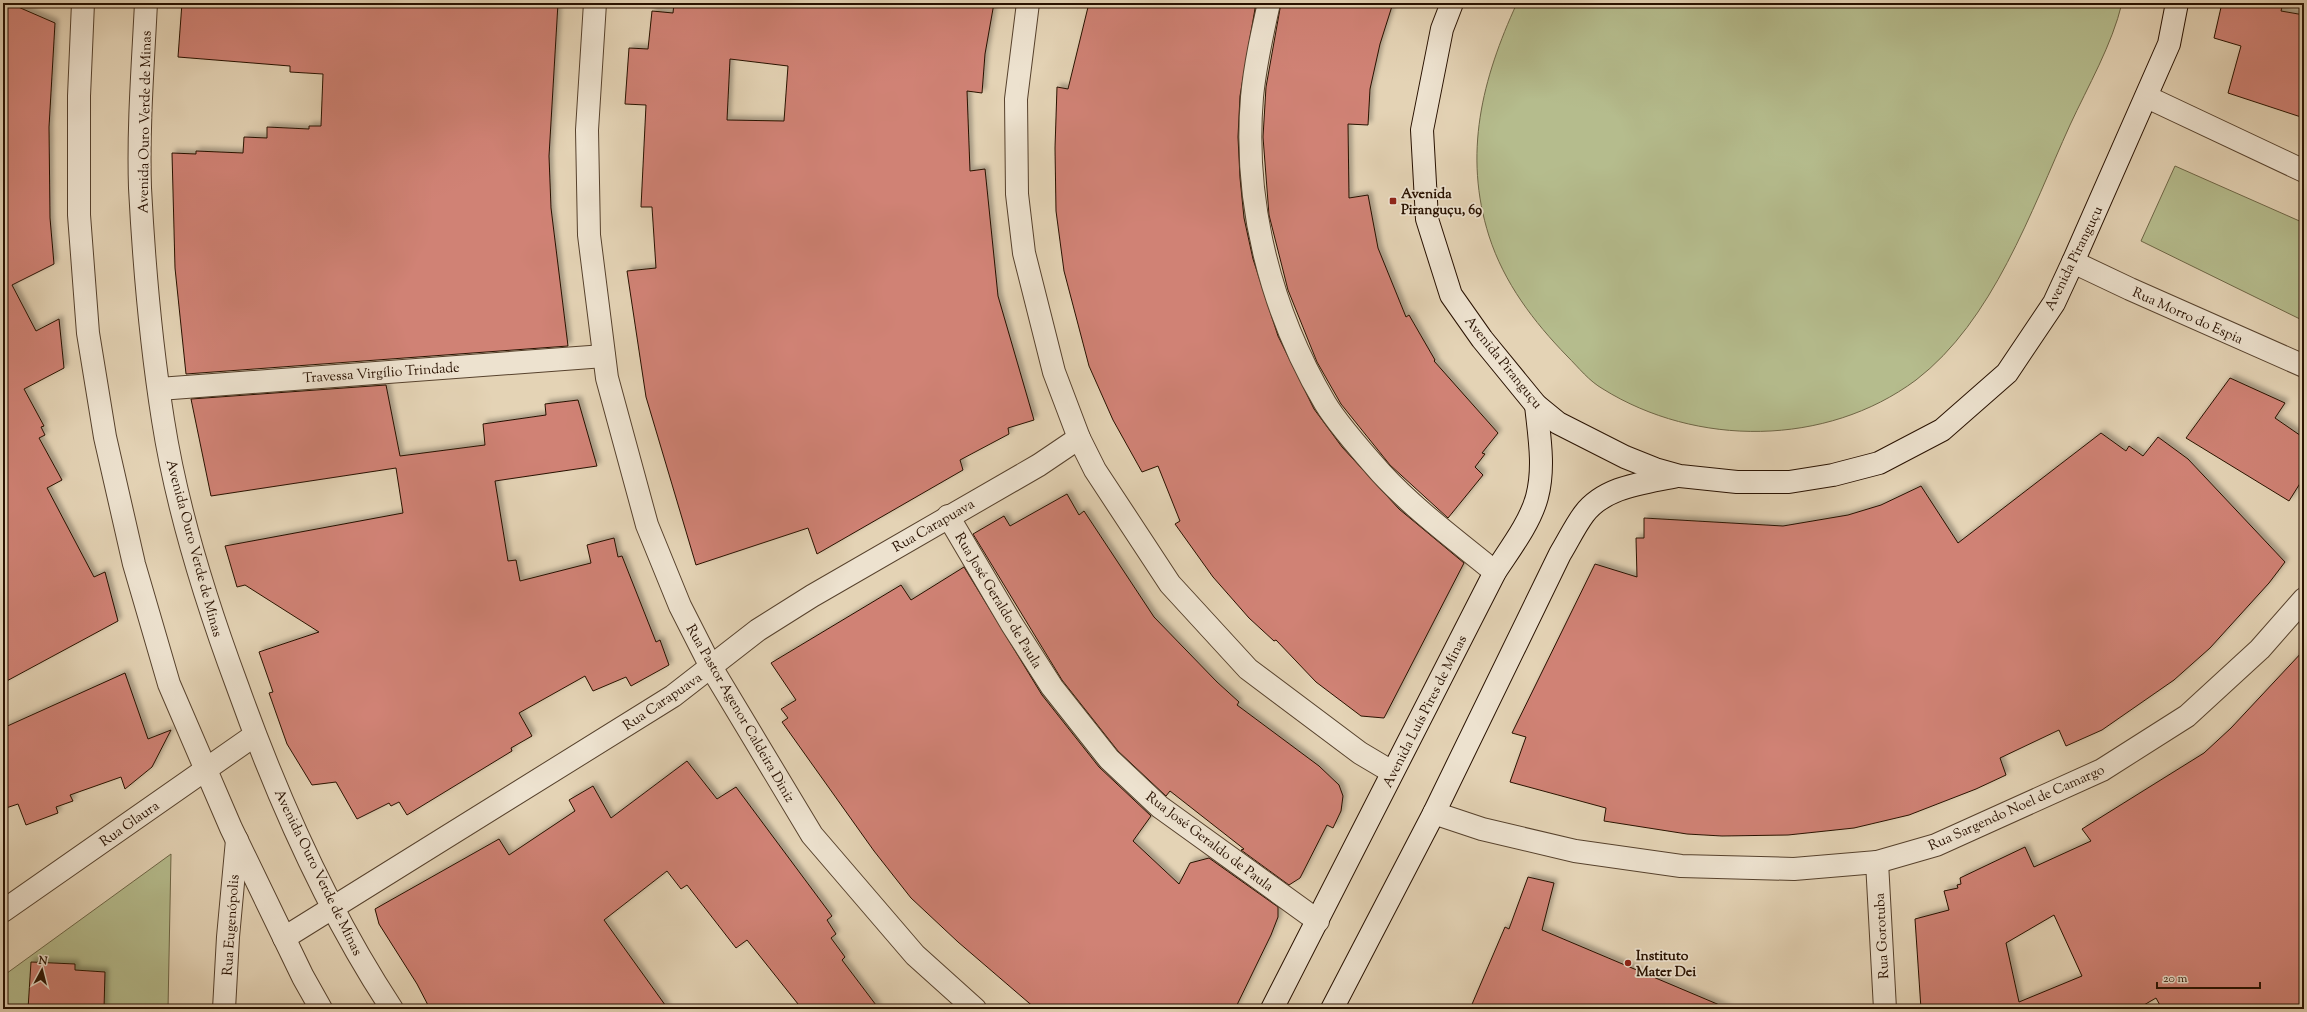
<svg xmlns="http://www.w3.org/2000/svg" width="2307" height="1012" font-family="'Sorts Mill Goudy',serif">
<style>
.green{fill:#b5bc8d;stroke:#6e6646}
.building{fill:#d08275;stroke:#281100;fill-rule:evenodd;filter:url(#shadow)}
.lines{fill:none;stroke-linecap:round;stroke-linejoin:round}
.minor-casing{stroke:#57422d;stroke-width:24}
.tertiary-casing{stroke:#57422d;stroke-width:24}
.secondary-casing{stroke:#281100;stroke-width:24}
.minor{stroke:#ede2cf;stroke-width:22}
.tertiary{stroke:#ede2cf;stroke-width:22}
.secondary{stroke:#ede2cf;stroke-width:22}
.poi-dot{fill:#8f2418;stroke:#ede2cf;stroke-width:1.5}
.labels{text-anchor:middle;stroke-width:3.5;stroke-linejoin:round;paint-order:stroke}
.street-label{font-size:14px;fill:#281100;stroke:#ede2cf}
.poi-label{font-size:14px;font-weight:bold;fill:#281100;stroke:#ede2cf;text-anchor:start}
</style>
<defs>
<filter id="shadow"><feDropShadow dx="3.5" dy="-3.5" stdDeviation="2" flood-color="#0004"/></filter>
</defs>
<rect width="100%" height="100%" fill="#e4d3b5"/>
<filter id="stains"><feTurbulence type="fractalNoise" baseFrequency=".005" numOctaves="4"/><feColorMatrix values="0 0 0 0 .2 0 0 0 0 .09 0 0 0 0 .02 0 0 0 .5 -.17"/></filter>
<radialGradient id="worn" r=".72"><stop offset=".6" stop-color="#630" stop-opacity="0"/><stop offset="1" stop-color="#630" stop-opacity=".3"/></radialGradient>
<g class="green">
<path d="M 1517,3 L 2122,3 C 2112,45 2088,86 2070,125 C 2031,211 1993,321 1916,380 C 1826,447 1696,447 1603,389 C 1589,381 1579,368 1567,356 C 1534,322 1504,283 1489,236 C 1463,154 1482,79 1517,3 Z"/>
<polygon points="2175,166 2304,223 2304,321 2141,241"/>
<polygon points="171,854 168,1009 3,1009 3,976"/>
</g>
<g class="building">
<polygon points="3,3 9,3 55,23 49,127 50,218 54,264 12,285 36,331 59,319 64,368 24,389 44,426 41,427 45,435 39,438 62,480 47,488 94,577 105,572 118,621 3,683"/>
<polygon points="182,3 558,3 549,156 551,208 568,346 186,374 175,268 172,153 196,154 196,151 243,153 244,137 267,138 267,127 309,129 309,126 321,126 323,74 290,72 290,66 178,57"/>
<path d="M 674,3 L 994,3 L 985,54 L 982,93 L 967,91 L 970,171 L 985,169 L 998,296 L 1034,420 L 1008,428 L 1009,434 L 960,460 L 963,470 L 817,554 L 808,528 L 696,565 L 646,397 L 627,271 L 656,268 L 652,207 L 641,207 L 646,105 L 625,104 L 629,48 L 648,49 L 652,11 L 673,13 ZM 730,59 L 788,66 L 784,121 L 727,120 Z"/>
<polygon points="1089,3 1256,3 1240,96 1238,137 1240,178 1244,218 1253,259 1278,336 1314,409 1342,447 1399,509 1464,563 1384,718 1361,716 1316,682 1276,640 1274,641 1249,618 1213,577 1175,524 1180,521 1158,466 1142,472 1113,420 1089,366 1064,271 1056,211 1055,148 1057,87 1068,89"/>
<polygon points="1281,3 1393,3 1380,44 1370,89 1368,125 1348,124 1349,198 1368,195 1378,248 1406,317 1409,315 1435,360 1434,361 1498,433 1482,453 1485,454 1475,467 1483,475 1448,518 1390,465 1341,404 1317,362 1288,290 1269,215 1263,137 1266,87"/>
<polygon points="2222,3 2283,3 2281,11 2304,15 2304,118 2228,93 2241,46 2214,38"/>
<polygon points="2230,378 2285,403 2275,418 2304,438 2304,477 2289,501 2186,438"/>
<polygon points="386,385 400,456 485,445 483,424 546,415 545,404 578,400 597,466 495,481 508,561 516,560 520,581 591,563 587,545 614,538 618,557 622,556 656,642 660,640 669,665 631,686 626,677 593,691 585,676 519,713 532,736 511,748 512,751 407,815 399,802 391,806 389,803 357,819 336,782 312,785 287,744 269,693 273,692 259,652 319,632 245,585 237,587 225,546 403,513 396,468 211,496 191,399"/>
<polygon points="2101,433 2126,451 2129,446 2143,456 2158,437 2188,459 2285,562 2269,583 2210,648 2174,680 2102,730 2066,746 2059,730 2000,758 2006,775 1976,789 1909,815 1854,828 1788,835 1722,836 1687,834 1604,821 1606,808 1510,782 1526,737 1512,733 1595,564 1637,577 1636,538 1644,538 1644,518 1783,526 1848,515 1881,505 1921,486 1958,543"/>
<polygon points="1067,494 1079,515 1084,511 1154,617 1217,682 1239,702 1237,705 1319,766 1339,785 1343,796 1341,811 1333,828 1327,825 1300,878 1289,885 1241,850 1244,849 1170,791 1166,796 1118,751 1062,680 973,534 1004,516 1010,526"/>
<polygon points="964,567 1042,695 1099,767 1151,816 1133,841 1179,884 1190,863 1209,858 1278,907 1278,917 1271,935 1235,1009 1036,1009 958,942 911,898 874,851 782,722 788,718 781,709 796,700 771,663 901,585 911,600"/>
<path d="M 2304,650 L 2304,1009 L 2162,1009 L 2156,998 L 2137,1009 L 1921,1009 L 1915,919 L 1949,910 L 1944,891 L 1958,888 L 1957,885 L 1961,884 L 1960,878 L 2025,847 L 2034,867 L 2091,841 L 2082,829 L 2204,753 L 2231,728 ZM 2054,915 L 2082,976 L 2019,1002 L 2006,943 Z"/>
<polygon points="125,673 148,739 171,730 152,767 125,789 121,777 70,795 73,801 56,807 58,813 26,825 18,804 3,809 3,728"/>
<polygon points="687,761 717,799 736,787 832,916 827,920 836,934 831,938 845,957 842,960 879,1009 802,1009 747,940 736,948 687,885 681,889 667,871 604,920 668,1009 430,1009 417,984 379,924 375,909 499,839 509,855 575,811 569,800 593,786 611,818"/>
<polygon points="1528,877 1554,883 1542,930 1729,1009 1470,1009 1505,927 1509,929"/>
<polygon points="31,962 75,964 75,970 105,972 104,1009 28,1009"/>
</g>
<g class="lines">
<defs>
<g id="minor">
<polyline points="595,3 587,130 589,235 607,378 647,525 680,606 711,667 812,835 915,955 975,1009"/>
<polyline points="1028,3 1016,99 1017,194 1024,253 1054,372 1079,438 1095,470 1170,584 1248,669 1360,753 1392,772"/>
<path d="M 1269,3 C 1262,34 1255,65 1252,97 C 1243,204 1271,311 1325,403 C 1337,423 1365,455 1381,473 C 1415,510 1456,540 1495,572"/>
<polyline points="2147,97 2304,171"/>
<polyline points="2073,262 2130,289 2304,366"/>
<polyline points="159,389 604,356"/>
<polyline points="948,516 1011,623 1052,687 1109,759 1160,807 1318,921"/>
<polyline points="1434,813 1482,829 1575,851 1681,866 1794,869 1877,862 1936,845 2102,770 2187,716 2260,649 2304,599"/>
<polyline points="1877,862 1885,1009"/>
<polyline points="3,911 255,735"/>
<polyline points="284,938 673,696 758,630 812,596 1039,465 1079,438"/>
<polyline points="224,1009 228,937 237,840"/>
</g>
<g id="tertiary">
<polyline points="83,3 79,96 79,215 88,333 105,437 134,564 169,684 231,828 303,977 321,1009"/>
<path d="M 146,3 C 143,64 138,127 140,188 C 144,265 151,344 163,420 C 177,510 205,599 237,685 C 277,797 326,909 392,1009"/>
</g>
<g id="secondary">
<polyline points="1452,3 1442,29 1422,130 1427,219 1451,295 1482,339 1536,405 1558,423 1625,457 1655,469 1680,476 1737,482 1789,482 1833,475 1879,463 1942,430 2007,373 2054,303 2073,262 2169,44 2177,3"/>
<path d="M 1272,1009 L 1495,572 C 1510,549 1530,523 1537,497 C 1545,467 1539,435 1536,405"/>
<path d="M 1332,1009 L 1434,813 L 1560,554 C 1568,541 1575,526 1584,514 C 1605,486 1645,483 1677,476"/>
</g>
</defs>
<use href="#minor" class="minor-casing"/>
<use href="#tertiary" class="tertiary-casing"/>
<use href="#secondary" class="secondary-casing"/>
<use href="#minor" class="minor"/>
<use href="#tertiary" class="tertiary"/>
<use href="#secondary" class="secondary"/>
</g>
<g class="poi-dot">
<rect x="1389" y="197" width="8" height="8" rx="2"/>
<circle cx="1628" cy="963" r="4"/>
</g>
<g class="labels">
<g class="street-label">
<text transform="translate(144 122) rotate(-89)" y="5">Avenida Ouro Verde de Minas</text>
<text transform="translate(2073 258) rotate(-64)" y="5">Avenida Piranguçu</text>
<text transform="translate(2188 315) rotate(24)" y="5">Rua Morro do Espia</text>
<text transform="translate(1504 362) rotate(51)" y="5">Avenida Piranguçu</text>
<text transform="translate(381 372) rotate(-4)" y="5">Travessa Virgílio Trindade</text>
<text transform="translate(933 525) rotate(-30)" y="5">Rua Carapuava</text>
<text transform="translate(195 548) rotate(75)" y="5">Avenida Ouro Verde de Minas</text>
<text transform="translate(999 600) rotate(59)" y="5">Rua José Geraldo de Paula</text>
<text transform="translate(662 701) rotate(-34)" y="5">Rua Carapuava</text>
<text transform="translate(1424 711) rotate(-63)" y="5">Avenida Luís Pires de Minas</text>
<text transform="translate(741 713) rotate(60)" y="5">Rua Pastor Agenor Caldeira Diniz</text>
<text transform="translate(2016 807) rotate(-24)" y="5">Rua Sargendo Noel de Camargo</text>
<text transform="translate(129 823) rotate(-35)" y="5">Rua Glaura</text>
<text transform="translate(1210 841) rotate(37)" y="5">Rua José Geraldo de Paula</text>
<text transform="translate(319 872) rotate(64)" y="5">Avenida Ouro Verde de Minas</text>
<text transform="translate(230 925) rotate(-86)" y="5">Rua Eugenópolis</text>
<text transform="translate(1881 936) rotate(-93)" y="5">Rua Gorotuba</text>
</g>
<g class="poi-label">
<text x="1401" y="198">Avenida<tspan x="1401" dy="16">Piranguçu, 69</tspan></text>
<text x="1636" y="960">Instituto<tspan x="1636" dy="16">Mater Dei</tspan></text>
</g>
</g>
<rect width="2307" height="1012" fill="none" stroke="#e4d3b5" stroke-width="16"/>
<rect x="4" y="4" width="2299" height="1004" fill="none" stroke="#281100" stroke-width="2"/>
<rect x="8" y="8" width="2291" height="996" fill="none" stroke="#281100"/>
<g transform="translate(42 970) rotate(7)" stroke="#ede2cf" stroke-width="3" paint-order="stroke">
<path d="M0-3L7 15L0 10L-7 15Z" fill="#281100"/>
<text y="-6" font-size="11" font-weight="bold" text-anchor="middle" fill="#281100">N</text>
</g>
<path d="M2157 982v6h103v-6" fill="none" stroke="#281100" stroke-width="2"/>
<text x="2163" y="982" font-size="12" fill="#281100" stroke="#ede2cf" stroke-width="3" paint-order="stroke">20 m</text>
<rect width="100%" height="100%" filter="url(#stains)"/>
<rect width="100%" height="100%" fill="url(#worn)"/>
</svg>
